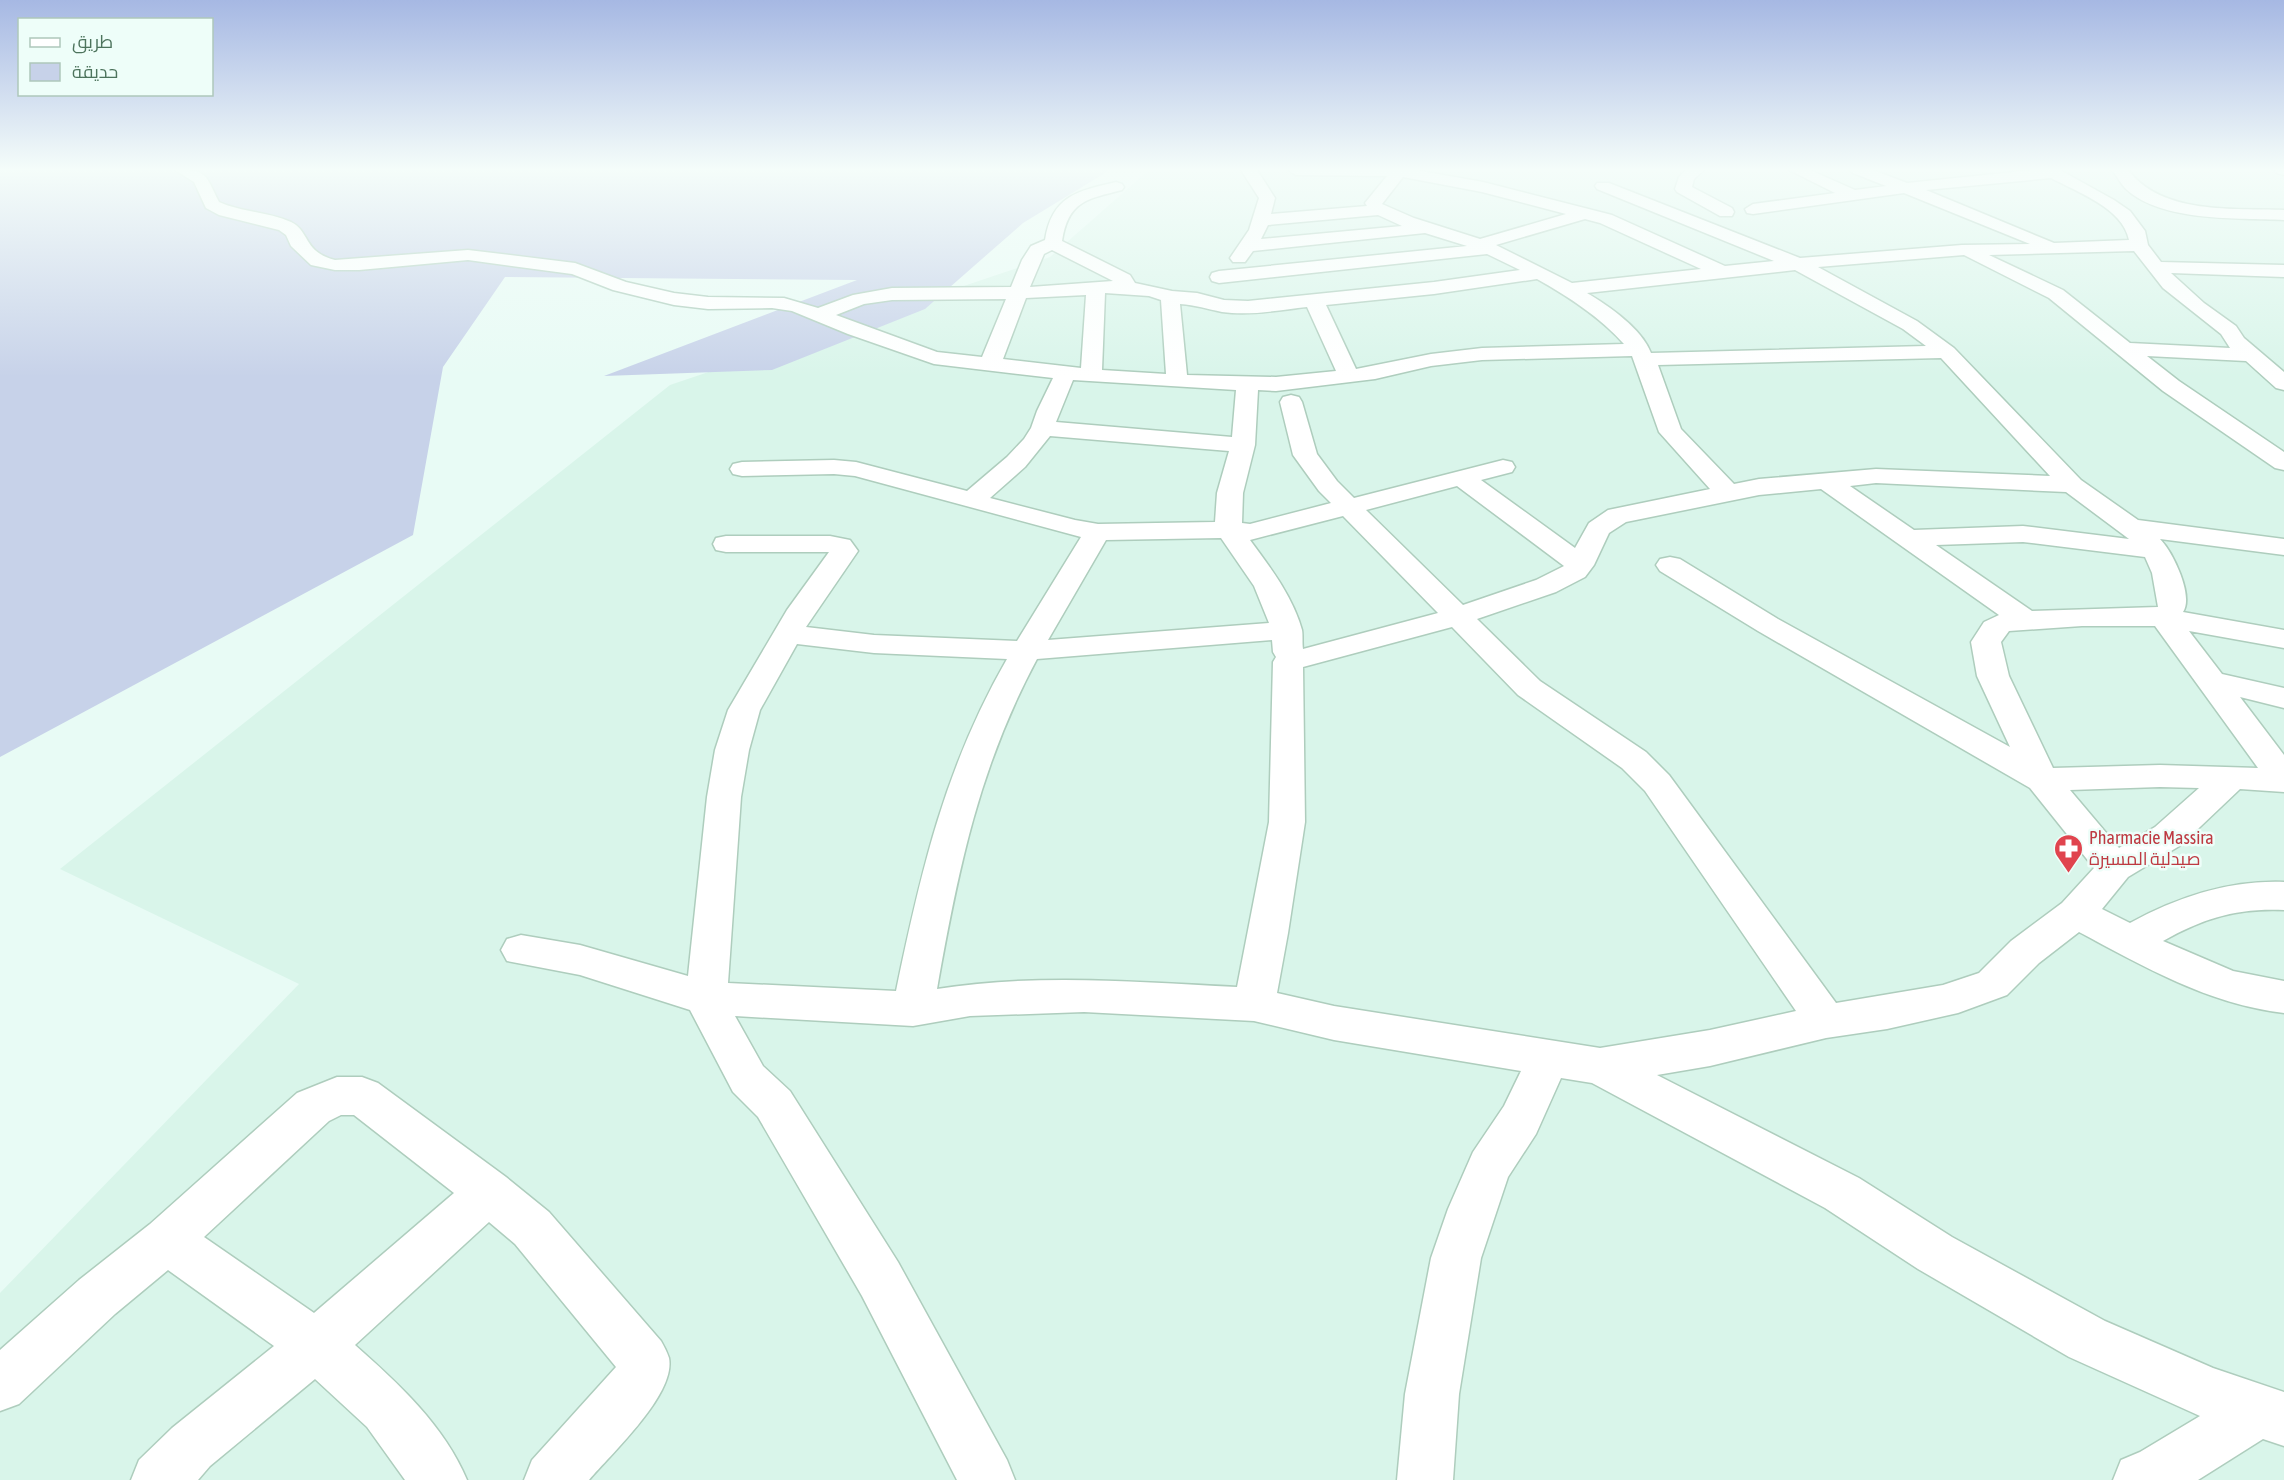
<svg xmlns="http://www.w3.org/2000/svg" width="2284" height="1480" font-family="'Asap Condensed',Cairo,sans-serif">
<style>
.residential{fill:#d9f5ea}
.green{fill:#c7d2e9}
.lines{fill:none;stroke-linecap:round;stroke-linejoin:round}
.minor-casing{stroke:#aecdbd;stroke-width:3}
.minor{fill:#fff;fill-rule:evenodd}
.labels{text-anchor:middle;stroke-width:5;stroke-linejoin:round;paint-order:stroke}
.health-label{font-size:18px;fill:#be3a42;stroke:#eefef9;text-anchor:start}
</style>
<rect width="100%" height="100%" fill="#e8fbf5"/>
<polygon class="residential" points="1149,170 2284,170 2284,1480 0,1480 0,1293 299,984 60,869 670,385 1050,257"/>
<polygon class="green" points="0,170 1110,170 1023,223 925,309 772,370 604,376 857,280 505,277 443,367 413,535 0,757"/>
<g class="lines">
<defs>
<g id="minor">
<path d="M 175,170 C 208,170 205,174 219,202 C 241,212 268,212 291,222 C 310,231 303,252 335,260 L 468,250 L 575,263 L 626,282 L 674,293 L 708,297 L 784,298 L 818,308 L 853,295 L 892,288 L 1011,287 L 1022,260 L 1031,246 L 1045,240 C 1052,196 1077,191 1116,182 L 1122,184 L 1124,187 L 1122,190 C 1087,199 1068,201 1062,241 L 1130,275 L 1135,283 L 1172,291 L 1197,293 L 1224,300 L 1248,301 L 1434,282 L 1520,270 L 1487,254 L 1219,283 L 1212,281 L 1210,277 L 1212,273 L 1219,271 L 1467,246 L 1425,233 L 1253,251 L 1245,262 L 1233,262 L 1230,258 L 1249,230 L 1259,198 L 1241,170 L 1257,170 L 1275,198 L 1271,214 L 1367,206 L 1365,203 L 1387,176 L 1296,175 L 1288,170 L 1415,170 L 1483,182 L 1612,215 L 1725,266 L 1774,261 L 1597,189 L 1595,186 L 1597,183 L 1609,183 L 1800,258 L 1962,245 L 2030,244 L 1904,193 L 1753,214 L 1747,213 L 1745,209 L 1753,204 L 1835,193 L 1789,170 L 1810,170 L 1855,190 L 1886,186 L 1853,173 L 1850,170 L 1873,170 L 1907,183 L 2033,170 L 2060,170 L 2114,200 L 2130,211 L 2145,231 L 2148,245 L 2161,262 L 2284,265 L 2284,277 L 2171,273 L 2204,303 L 2236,326 L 2244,338 L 2284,372 L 2284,390 L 2276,388 L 2246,361 L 2147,356 L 2179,381 L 2284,452 L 2284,470 L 2275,468 L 2163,391 L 2049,298 L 1964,255 L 1818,267 L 1917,321 L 1954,348 L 2081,480 L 2138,520 L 2284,539 L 2284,555 L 2160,539 C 2173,552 2194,596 2183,612 L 2284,630 L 2284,648 L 2189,631 L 2222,674 L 2284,688 L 2284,708 L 2240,697 L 2284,755 L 2284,792 L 2240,789 L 2181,845 L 2128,877 L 2102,909 L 2130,923 C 2178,897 2229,880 2284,882 L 2284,910 C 2237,908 2204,918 2163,941 L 2233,971 L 2284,981 L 2284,1013 C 2208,1004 2145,967 2079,932 L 2039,963 L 2007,995 L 1958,1013 L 1887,1029 L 1826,1038 L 1710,1066 L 1657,1075 L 1859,1178 L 1952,1237 L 2105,1321 L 2213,1368 L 2284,1392 L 2284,1446 L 2263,1439 L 2198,1480 L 2113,1480 L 2121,1460 L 2140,1452 L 2200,1416 L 2069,1357 L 1918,1269 L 1825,1208 L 1592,1083 L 1561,1078 L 1536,1134 L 1508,1177 L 1481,1258 L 1459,1394 L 1453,1480 L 1397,1480 L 1405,1394 L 1431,1258 L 1448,1209 L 1473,1152 L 1504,1106 L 1521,1071 L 1334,1040 L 1254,1021 L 1084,1012 L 970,1016 L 913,1026 L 735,1016 L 763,1066 L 790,1091 L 898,1262 L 1007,1460 L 1015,1480 L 957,1480 L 862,1296 L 758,1117 L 733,1092 L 690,1010 L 580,975 L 507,961 L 501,950 L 507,939 L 521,935 L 580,945 L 688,976 L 707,797 L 715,750 L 728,710 L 787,610 L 829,552 L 726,552 L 716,550 L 713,544 L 716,538 L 726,536 L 830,536 L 850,540 L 858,551 L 806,627 L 874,635 L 1017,641 L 1081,537 L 855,476 L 834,474 L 742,476 L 733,474 L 730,469 L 733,464 L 742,462 L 834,460 L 856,462 L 967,491 L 1007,457 L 1024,439 L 1031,428 L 1037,411 L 1053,378 L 934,364 L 848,334 L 792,311 L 772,308 L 708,309 L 674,305 L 613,290 L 572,274 L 468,260 L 359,270 L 335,270 L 311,265 L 291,246 L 286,235 L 279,230 L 219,215 L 206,208 L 194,182 ZM 1403,177 L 1482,192 L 1566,214 L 1480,239 L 1414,218 L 1382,204 ZM 2051,178 C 2077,192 2123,208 2129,240 L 2054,243 L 1926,190 ZM 1378,215 L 1402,226 L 1261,239 L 1268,225 ZM 1585,219 L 1600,223 L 1701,269 L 1572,283 L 1496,245 ZM 1052,250 L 1113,281 L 1030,287 L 1044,254 ZM 2134,251 L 2163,288 L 2221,334 L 2230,348 L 2130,343 L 2063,290 L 1989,255 ZM 1795,270 L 1903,329 L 1926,346 L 1651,353 C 1642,329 1609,306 1587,293 ZM 1537,279 C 1569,297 1600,317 1624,344 L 1482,348 L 1431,354 L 1356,369 L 1326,305 L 1434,294 ZM 1105,293 L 1149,296 L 1161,300 L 1166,374 L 1102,370 ZM 1086,295 L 1081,368 L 1003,359 L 1026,298 ZM 1006,299 L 982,357 L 937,352 L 836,315 L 864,304 L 892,300 ZM 1180,304 C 1195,305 1208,309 1222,312 C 1250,316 1280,310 1307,307 L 1336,371 L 1276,377 L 1187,375 ZM 1632,356 L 1659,432 L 1710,489 L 1608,510 L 1589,523 L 1575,548 L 1481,480 L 1512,472 L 1515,467 L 1512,462 L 1503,460 L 1354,498 L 1337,481 L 1317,454 L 1302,402 L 1299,397 L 1291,395 L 1283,397 L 1280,402 L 1293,455 L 1319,491 L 1331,503 L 1250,524 L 1242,523 L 1243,493 L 1255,445 L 1258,390 L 1276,391 L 1375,379 L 1431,366 L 1482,360 ZM 1941,358 L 2050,476 L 1876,469 L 1759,479 L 1734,484 L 1681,429 L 1658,365 ZM 1073,380 L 1236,390 L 1232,437 L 1056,422 ZM 1050,436 L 1229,451 L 1217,493 L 1215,522 L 1098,524 L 1075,520 L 990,498 L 1025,467 ZM 1876,483 L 2066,492 L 2129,539 L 2023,526 L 1914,530 L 1850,486 ZM 1457,486 L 1564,566 L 1536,580 L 1463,605 L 1366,510 ZM 1821,489 L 1999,615 L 1984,622 L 1971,642 L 1977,676 L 2010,747 L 1778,619 L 1680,559 L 1670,557 L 1660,559 L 1656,565 L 1660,571 L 1758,631 L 2030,788 L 2094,868 L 2062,903 L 2011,941 L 1979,973 L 1943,985 L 1836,1003 L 1669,775 L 1646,752 L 1540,681 L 1477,619 L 1556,592 L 1585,577 L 1594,565 L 1609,533 L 1626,522 L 1759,495 ZM 1343,516 L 1438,613 L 1303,649 C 1302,643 1303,635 1302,630 C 1293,597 1270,567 1250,540 ZM 1221,538 L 1254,586 L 1269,623 L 1048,640 L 1106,540 ZM 2023,542 L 2145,557 L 2152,573 L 2158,607 L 2032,611 L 1936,545 ZM 2082,626 L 2155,626 L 2258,768 L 2160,765 L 2053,768 L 2009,676 L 2001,642 L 2009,631 ZM 1452,627 L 1518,695 L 1622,768 L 1645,791 L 1796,1011 L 1710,1030 L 1600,1048 L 1334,1006 L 1277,993 L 1288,933 L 1305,822 L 1303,667 ZM 1272,640 L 1273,652 L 1276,657 L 1273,662 L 1269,822 L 1237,987 C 1138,982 1036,973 937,989 C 958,870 979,767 1037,659 ZM 797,644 L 874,653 L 1007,659 C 945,767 921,871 896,991 L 728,983 L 741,797 L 749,750 L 760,710 ZM 2160,787 L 2199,788 L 2155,827 L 2119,848 L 2070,790 Z"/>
<polygon points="1686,170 1704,170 1694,179 1692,187 1732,208 1734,212 1732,216 1720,216 1677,192 1675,189 1679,177"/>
<path d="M 2112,170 L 2128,170 C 2162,215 2234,208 2284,210 L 2284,220 C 2239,218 2161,222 2126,189 C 2121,184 2117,176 2112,170 Z"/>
<polygon points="2274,170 2284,170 2284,175 2277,173"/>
<path d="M 337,1077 L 362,1077 L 378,1083 L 506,1177 L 549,1212 L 661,1341 C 664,1346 667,1352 669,1358 C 676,1394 612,1453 589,1480 L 524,1480 L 532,1460 L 616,1367 L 515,1244 L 489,1222 L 355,1345 C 398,1383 444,1425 467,1480 L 405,1480 L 367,1427 L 315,1379 L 210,1466 L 198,1480 L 131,1480 L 139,1460 L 172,1428 L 274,1346 L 168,1270 L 115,1314 L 19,1404 L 0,1411 L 0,1350 L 79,1280 L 150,1224 L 297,1093 ZM 341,1115 L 354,1115 L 454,1193 L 314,1313 L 204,1237 L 329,1121 Z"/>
</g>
</defs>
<use href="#minor" class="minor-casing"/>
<use href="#minor" class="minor"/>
</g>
<linearGradient id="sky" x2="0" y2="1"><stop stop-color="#a6b8e3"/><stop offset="0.45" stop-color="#f5fdfa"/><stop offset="1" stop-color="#f5fdfa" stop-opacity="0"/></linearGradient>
<rect width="2284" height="377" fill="url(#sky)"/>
<defs>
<symbol id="pharmacy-pin" viewBox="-11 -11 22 30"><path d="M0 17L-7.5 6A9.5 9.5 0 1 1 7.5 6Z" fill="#e0444e" stroke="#eefef9"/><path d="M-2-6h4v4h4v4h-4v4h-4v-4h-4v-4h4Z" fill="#fff"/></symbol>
</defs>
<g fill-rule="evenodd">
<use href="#pharmacy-pin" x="2052" y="832" width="33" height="45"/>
</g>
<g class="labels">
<g class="health-label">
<text x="2089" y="844">Pharmacie Massira<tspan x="2089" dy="21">صيدلية المسيرة</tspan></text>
</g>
</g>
<rect x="18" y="18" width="195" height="78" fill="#eefef9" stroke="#aec7bb" stroke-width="1.5"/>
<rect x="30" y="38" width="30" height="9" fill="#ffffff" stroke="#aec7bb" stroke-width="1.5"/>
<text x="72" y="48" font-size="18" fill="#4d745d">طريق</text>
<rect x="30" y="63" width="30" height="18" fill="#c7d2e9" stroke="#aec7bb" stroke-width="1.5"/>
<text x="72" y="78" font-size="18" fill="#4d745d">حديقة</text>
</svg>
